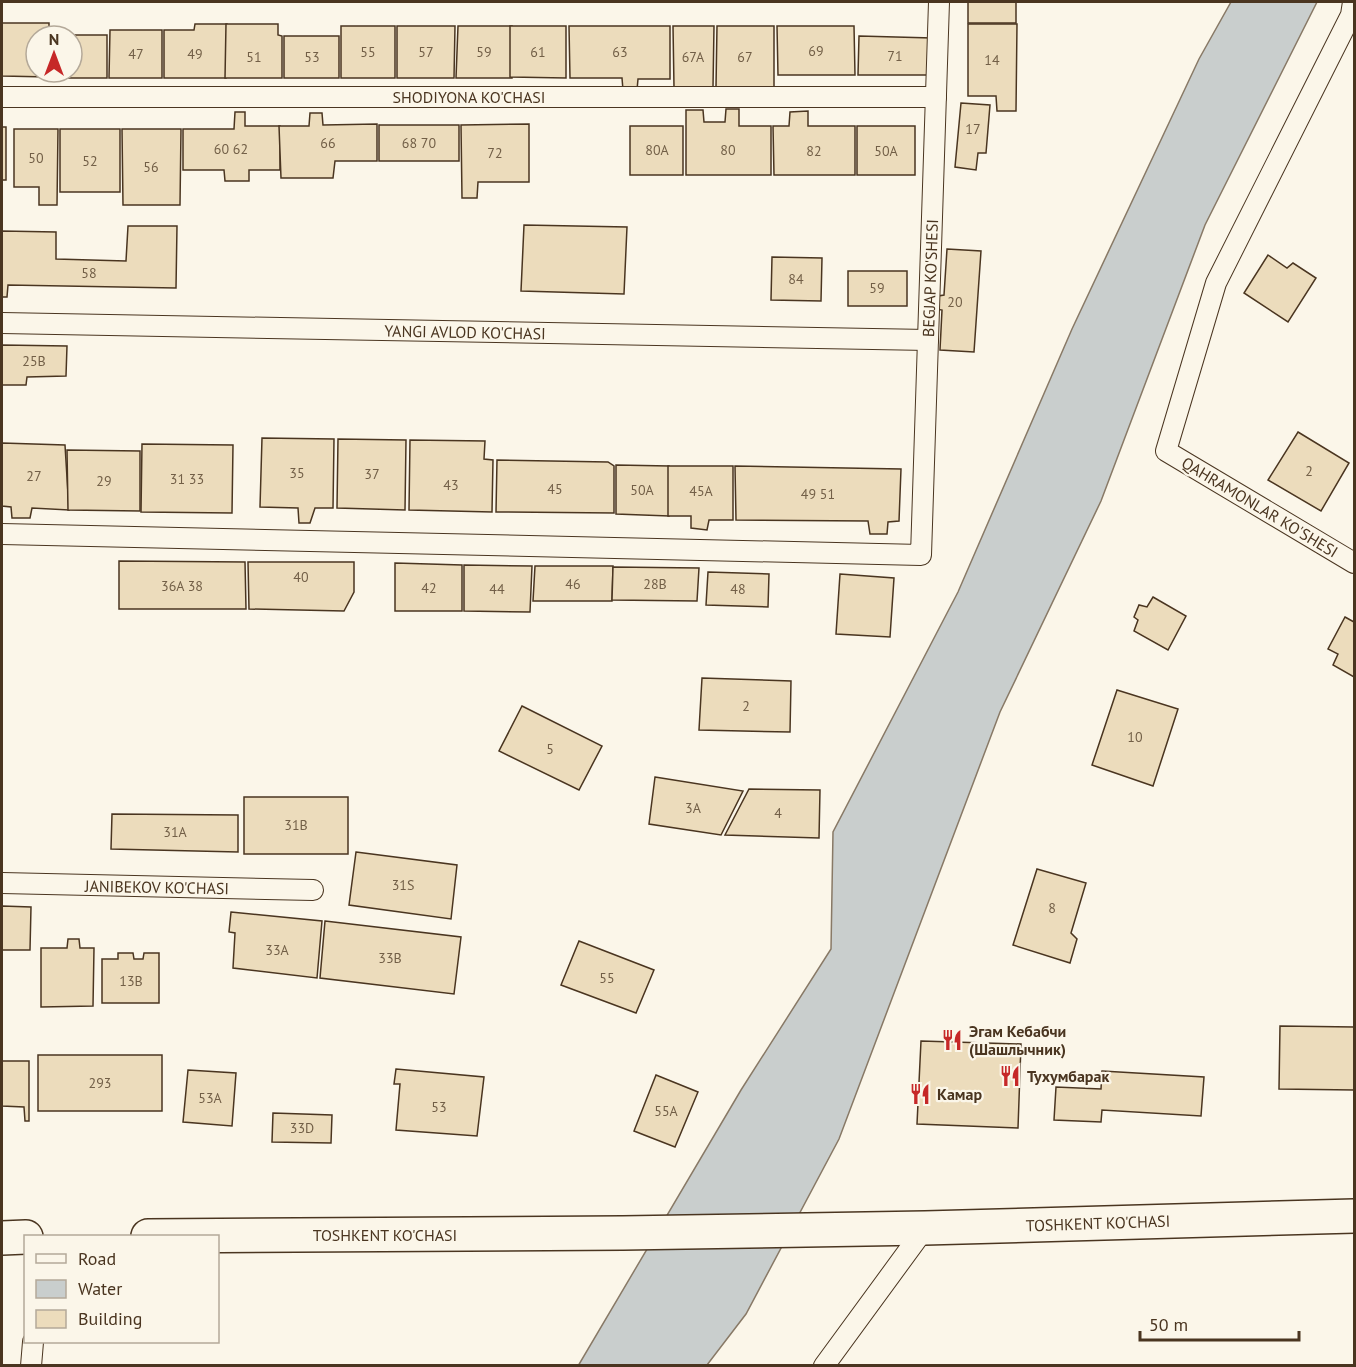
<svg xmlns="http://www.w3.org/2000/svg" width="1356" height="1367" font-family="'PT Sans',sans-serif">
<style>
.water{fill:#c9cecd;stroke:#887966;stroke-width:1.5}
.building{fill:#ecdcbc;stroke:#4a3520;stroke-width:1.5}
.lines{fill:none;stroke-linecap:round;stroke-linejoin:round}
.street-casing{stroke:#4a3520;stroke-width:22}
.highway-casing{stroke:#4a3520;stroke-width:36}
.street{stroke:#fbf6e9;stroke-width:20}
.highway{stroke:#fbf6e9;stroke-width:33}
.labels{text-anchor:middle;stroke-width:4.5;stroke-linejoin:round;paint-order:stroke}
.number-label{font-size:14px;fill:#725f47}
.street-label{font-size:16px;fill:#4a3520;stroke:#fbf6e9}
.poi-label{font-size:16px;font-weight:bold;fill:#4a3520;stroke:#fbf6e9;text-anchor:start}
</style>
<rect width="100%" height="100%" fill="#fbf6e9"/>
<polygon class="water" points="1231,2 1317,2 1205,225 1101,501 1000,712 839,1139 746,1314 707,1365 578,1366 741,1090 831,949 833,832 958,592 1072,329 1199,59"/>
<g class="building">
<rect x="968" y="2" width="48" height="21"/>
<polygon points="2,23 49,23 49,36 36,36 36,72 49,72 49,77 2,76"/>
<polygon points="195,24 227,24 226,78 164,78 164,30 194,30"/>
<polygon points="226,24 278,24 278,35 282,36 282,78 225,78"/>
<polygon points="968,24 1017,24 1016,111 997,111 996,96 968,96"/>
<rect x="341" y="26" width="54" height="52"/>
<polygon points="397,26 455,26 454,78 397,78"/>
<polygon points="458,26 512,26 512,78 456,78"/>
<polygon points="510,26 566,26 566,78 510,77"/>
<polygon points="569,26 670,26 670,79 638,79 637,90 623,90 622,78 570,78"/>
<polygon points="673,26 714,26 713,87 674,87"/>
<polygon points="717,26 774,26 774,88 716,87"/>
<polygon points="777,26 854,26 855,75 778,75"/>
<polygon points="110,30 162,30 162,78 109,78"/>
<polygon points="55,35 107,35 107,78 55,78 55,72 72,72 72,36"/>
<rect x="284" y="36" width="55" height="42"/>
<polygon points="859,36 932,38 931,75 858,75"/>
<polygon points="961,103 990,105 986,153 978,153 976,170 955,167"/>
<polygon points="726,109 739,109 739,126 771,126 771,175 686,175 686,110 703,110 704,122 725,122"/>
<polygon points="808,111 808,126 855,126 855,175 774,175 773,126 789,126 790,112"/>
<polygon points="235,112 245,112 245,126 280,126 280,170 249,170 249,181 225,181 224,170 183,170 183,129 234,129"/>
<polygon points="310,113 322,113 323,125 377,124 377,161 335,161 333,178 281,178 279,126 309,126"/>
<polygon points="529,124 529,182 478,182 477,198 462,198 461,125"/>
<rect x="379" y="125" width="80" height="36"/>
<rect x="630" y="126" width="53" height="49"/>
<rect x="857" y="126" width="58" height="49"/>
<rect x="2" y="127" width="4" height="53"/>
<polygon points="14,129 58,129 57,205 39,205 39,187 14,187"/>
<rect x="60" y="129" width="60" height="63"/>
<polygon points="122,129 181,129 180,205 123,205"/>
<polygon points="524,225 627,227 624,294 521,291"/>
<polygon points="128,226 177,226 176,288 8,285 7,297 2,297 2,231 56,232 56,259 126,261"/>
<polygon points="947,249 981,251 974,352 940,350 942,310 931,308 932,297 944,295"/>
<polygon points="1268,255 1287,268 1293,263 1316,278 1288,322 1244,293"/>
<polygon points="772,257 822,258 821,301 771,300"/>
<rect x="848" y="271" width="59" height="35"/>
<polygon points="2,345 67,346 66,376 27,377 26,385 2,385"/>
<polygon points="1298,432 1349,463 1321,511 1268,480"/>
<polygon points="262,438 334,439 333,508 315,508 310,523 299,523 298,508 260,507"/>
<polygon points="338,439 406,440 405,510 337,508"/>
<polygon points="410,440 485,441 484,459 493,460 492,512 409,510"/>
<polygon points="2,443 65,445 69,510 32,508 30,518 12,518 11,507 2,506"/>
<polygon points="142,444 233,445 232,513 141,512"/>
<polygon points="67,450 140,451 140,511 68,510"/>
<polygon points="497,460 608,462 614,466 614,513 496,512"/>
<polygon points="616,465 669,466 669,516 616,514"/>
<polygon points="668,466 733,466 733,520 709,520 707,530 691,528 691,516 668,516"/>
<polygon points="735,466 901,469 899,521 888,522 887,534 870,534 868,521 736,520"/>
<polygon points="119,561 245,562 246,609 119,609"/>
<polygon points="248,562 354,562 354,592 344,611 249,609"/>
<polygon points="395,563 462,565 462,611 395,611"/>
<polygon points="464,565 532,566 530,612 464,611"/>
<polygon points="535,566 613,566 612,601 533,601"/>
<polygon points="613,567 699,568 697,601 612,600"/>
<polygon points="708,572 769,574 768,607 706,605"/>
<polygon points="840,574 894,578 890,637 836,634"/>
<polygon points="1153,597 1186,616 1168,650 1134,631 1138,620 1134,617 1139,605 1147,607"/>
<polygon points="1345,617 1354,622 1354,677 1333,665 1338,654 1328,649"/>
<polygon points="702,678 791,681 790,732 699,730"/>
<polygon points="1117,690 1178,709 1153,786 1092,765"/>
<polygon points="522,706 602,746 579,790 499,751"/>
<polygon points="655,777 743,791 721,835 649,824"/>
<polygon points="749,789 820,790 819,838 725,835"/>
<rect x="244" y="797" width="104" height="57"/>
<polygon points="112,814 238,815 238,852 111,849"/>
<polygon points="356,852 457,865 451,919 349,905"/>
<polygon points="1037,869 1086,883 1071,933 1077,939 1070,963 1013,945"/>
<polygon points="2,906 31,907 30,950 2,950"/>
<polygon points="231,912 322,921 317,978 233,968 235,933 229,932"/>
<polygon points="325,921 461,937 454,994 320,978"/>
<polygon points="68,939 79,939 80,948 94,948 93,1006 41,1007 41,948 67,948"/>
<polygon points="579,941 654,970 636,1013 561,985"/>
<polygon points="118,953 133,953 134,959 143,959 144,953 159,953 159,1003 102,1003 102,959 118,959"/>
<polygon points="1280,1026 1354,1027 1354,1090 1279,1089"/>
<polygon points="921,1041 1021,1044 1018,1128 917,1124"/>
<rect x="38" y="1055" width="124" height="56"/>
<polygon points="2,1061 29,1061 29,1121 25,1121 24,1107 2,1106"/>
<polygon points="396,1069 484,1077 477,1136 396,1130 400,1084 394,1084"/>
<polygon points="188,1070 236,1073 232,1126 183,1122"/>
<polygon points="1102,1071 1204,1077 1201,1116 1102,1110 1101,1122 1054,1120 1056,1087 1101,1089"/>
<polygon points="656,1075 698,1092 675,1147 634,1131"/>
<polygon points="273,1113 332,1115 331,1143 272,1142"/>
</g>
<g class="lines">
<defs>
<g id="street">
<polyline points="1353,2 1351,15 1216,283 1166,451 1354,563"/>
<polyline points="2,97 936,97"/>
<polyline points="2,323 928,340"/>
<polyline points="2,534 921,555 939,2"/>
<polyline points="2,883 313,890"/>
<polyline points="31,1366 33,1342"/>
<polyline points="824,1366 925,1228"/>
</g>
<g id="highway">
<polyline points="148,1236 623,1233 925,1228 1354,1216"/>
<polyline points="2,1238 26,1237"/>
</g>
</defs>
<use href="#street" class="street-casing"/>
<use href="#highway" class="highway-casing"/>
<use href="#street" class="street"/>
<use href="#highway" class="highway"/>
</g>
<defs>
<symbol id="restaurant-bare" viewBox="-9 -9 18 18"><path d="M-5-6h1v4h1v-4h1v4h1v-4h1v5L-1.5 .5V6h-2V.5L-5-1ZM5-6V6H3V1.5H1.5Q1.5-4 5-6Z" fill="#c62828" stroke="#fbf6e9" stroke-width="2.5" paint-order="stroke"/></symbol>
</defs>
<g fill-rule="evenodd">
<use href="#restaurant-bare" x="937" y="1025" width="30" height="30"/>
<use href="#restaurant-bare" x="995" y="1061" width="30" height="30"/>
<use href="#restaurant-bare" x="905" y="1079" width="30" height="30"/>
</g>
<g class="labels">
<g class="number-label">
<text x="816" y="56">69</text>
<text x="368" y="57">55</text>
<text x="426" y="57">57</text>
<text x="484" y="57">59</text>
<text x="538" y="57">61</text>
<text x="620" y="57">63</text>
<text x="136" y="59">47</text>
<text x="195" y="59">49</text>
<text x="895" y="61">71</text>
<text x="254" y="62">51</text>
<text x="312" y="62">53</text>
<text x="693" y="62">67A</text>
<text x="745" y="62">67</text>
<text x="992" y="65">14</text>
<text x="973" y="134">17</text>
<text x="328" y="148">66</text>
<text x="419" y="148">68 70</text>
<text x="231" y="154">60 62</text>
<text x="657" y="155">80A</text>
<text x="728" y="155">80</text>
<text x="814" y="156">82</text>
<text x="886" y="156">50A</text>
<text x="495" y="158">72</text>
<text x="36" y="163">50</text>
<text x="90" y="166">52</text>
<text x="151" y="172">56</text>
<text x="89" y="278">58</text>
<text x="796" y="284">84</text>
<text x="877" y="293">59</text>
<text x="955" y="307">20</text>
<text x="34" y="366">25B</text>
<text x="1309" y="476">2</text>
<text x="297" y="478">35</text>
<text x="372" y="479">37</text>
<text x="34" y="481">27</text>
<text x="187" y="484">31 33</text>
<text x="104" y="486">29</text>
<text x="451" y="490">43</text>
<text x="555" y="494">45</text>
<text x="642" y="495">50A</text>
<text x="701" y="496">45A</text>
<text x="818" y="499">49 51</text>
<text x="301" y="582">40</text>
<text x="573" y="589">46</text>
<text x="655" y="589">28B</text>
<text x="182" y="591">36A 38</text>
<text x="429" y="593">42</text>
<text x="497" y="594">44</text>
<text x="738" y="594">48</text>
<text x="746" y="711">2</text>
<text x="1135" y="742">10</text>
<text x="550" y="754">5</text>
<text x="693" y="813">3A</text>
<text x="778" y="818">4</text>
<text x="296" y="830">31B</text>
<text x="175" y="837">31A</text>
<text x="403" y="890">31S</text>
<text x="1052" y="913">8</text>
<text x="277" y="955">33A</text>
<text x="390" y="963">33B</text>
<text x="607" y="983">55</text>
<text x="131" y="986">13B</text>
<text x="100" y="1088">293</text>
<text x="210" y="1103">53A</text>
<text x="439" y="1112">53</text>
<text x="666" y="1116">55A</text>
<text x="302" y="1133">33D</text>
</g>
<g class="street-label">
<text x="469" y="103">SHODIYONA KO'CHASI</text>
<text transform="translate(930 278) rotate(-88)" y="6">BEGJAP KO'SHESI</text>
<text transform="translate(465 332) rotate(1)" y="6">YANGI AVLOD KO'CHASI</text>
<text transform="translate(1260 507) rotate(31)" y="6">QAHRAMONLAR KO'SHESI</text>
<text transform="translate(157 887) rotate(1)" y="6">JANIBEKOV KO'CHASI</text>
<text transform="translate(1098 1223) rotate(-2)" y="6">TOSHKENT KO'CHASI</text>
<text x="385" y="1241">TOSHKENT KO'CHASI</text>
</g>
<g class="poi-label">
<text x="969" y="1037">Эгам Кебабчи<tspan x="969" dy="18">(Шашлычник)</tspan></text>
<text x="1027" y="1082">Тухумбарак</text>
<text x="937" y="1100">Камар</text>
</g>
</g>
<rect width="1356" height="1367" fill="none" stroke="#4a3520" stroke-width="6"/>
<rect x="24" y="1235" width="195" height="108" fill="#fbf6e9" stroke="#b4a999" stroke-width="1.5"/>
<rect x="36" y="1254" width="30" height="9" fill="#fbf6e9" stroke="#b4a999" stroke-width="1.5"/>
<text x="78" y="1265" font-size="18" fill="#4a3520">Road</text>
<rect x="36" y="1280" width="30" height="18" fill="#c9cecd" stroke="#b4a999" stroke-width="1.5"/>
<text x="78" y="1295" font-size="18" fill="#4a3520">Water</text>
<rect x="36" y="1310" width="30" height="18" fill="#ecdcbc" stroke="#b4a999" stroke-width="1.5"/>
<text x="78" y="1325" font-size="18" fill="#4a3520">Building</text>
<g transform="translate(54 54)"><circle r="28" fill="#fbf6e9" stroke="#b4a999" stroke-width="1.5"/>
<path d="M0-4.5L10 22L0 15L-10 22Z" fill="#c62828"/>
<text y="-9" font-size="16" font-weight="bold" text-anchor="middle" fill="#4a3520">N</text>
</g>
<path d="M1140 1331v9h159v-9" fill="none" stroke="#4a3520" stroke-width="3"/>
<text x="1149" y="1331" font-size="18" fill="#4a3520" stroke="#fbf6e9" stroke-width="4.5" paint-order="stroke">50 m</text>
</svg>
